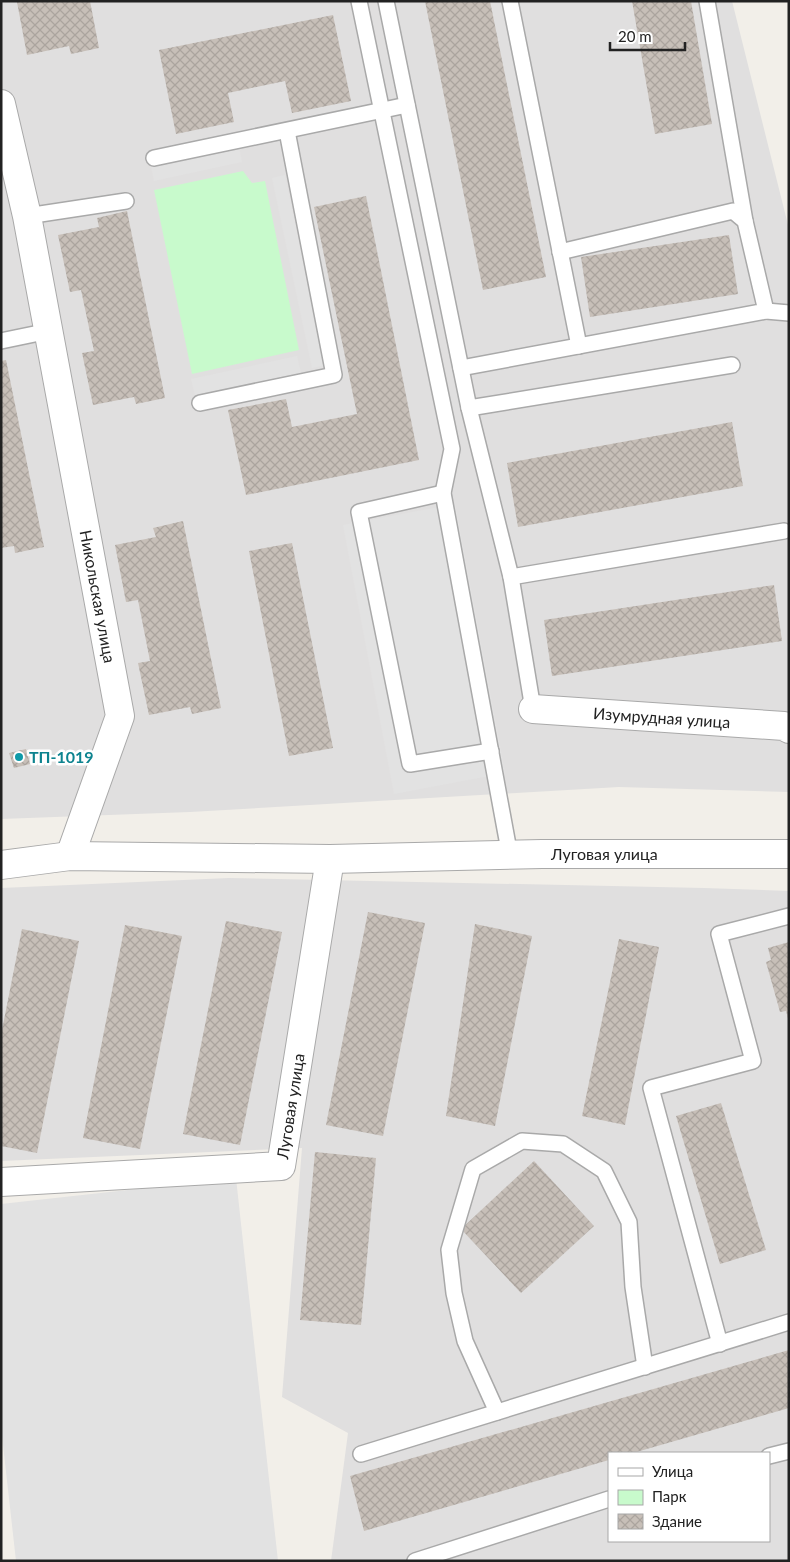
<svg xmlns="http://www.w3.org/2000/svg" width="790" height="1562" font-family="Lato,sans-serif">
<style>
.residential{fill:#e0dfdf;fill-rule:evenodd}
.park{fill:#c8facc}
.parking{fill:#e2e2e2}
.building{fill:url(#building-cross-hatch)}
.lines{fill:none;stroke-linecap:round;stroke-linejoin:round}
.lane-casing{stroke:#a9a9a9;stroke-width:18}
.street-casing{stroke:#a9a9a9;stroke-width:30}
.lane{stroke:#fff;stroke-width:15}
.street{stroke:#fff;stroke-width:28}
.culture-dot{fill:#0f9aa8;stroke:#fff;stroke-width:2}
.labels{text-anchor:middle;stroke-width:5;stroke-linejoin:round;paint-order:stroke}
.street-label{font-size:16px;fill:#222;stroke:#fff}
.culture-label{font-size:16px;font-weight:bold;fill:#0d838f;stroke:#fff;text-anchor:start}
</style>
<defs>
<pattern id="building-cross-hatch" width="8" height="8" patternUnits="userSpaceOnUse" patternTransform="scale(1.25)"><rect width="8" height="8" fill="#c7bfb8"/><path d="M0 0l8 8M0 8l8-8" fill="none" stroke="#aba49e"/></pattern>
</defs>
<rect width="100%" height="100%" fill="#f2efe9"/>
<g class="residential">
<polygon points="1,1 732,1 789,229 789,792 619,787 190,812 1,819"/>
<path d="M 229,878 L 704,888 L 789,891 L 789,1561 L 331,1561 L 348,1433 L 282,1397 L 302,1148 L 1,1161 L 1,888 ZM 609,1453 L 769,1453 L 769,1541 L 609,1541 Z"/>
</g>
<polygon class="park" points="243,171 252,183 265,181 299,350 192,374 154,190"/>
<g class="parking">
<polygon points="239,147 242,162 154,181 151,166"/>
<polygon points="285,175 325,365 312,368 272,178"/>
<polygon points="297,356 301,373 195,395 191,379"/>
<polygon points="455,504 505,773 394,794 343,525"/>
<polygon points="236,1178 278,1561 16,1561 1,1427 1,1204"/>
</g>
<g class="building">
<polygon points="21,1 90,1 99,48 71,54 69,46 27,55 17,2"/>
<polygon points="425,1 490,1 546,277 483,290"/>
<polygon points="632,1 691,1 712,124 655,134"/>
<polygon points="333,15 351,101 292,113 285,81 228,93 234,122 176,134 159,50"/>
<polygon points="366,196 419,460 246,495 228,410 286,399 292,427 357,414 314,207"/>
<polygon points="127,211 165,398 136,404 134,397 93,405 82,353 94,351 81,290 70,292 58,235 99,227 97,218"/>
<polygon points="729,235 738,294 590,317 581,257"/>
<polygon points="6,360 44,547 15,553 14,546 1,548 1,361"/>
<polygon points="732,422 743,486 518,527 507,463"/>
<polygon points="183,521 221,708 192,714 190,707 149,715 138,663 150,661 138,600 126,602 115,545 156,537 153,528"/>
<polygon points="292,543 333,748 289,756 249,551"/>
<polygon points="774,585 782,641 552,676 544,620"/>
<polygon points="26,749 30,764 14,768 9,753"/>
<polygon points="368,912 425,923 383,1136 326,1125"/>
<polygon points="226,921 282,932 240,1145 183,1134"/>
<polygon points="475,924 532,936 495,1126 446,1116"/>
<polygon points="125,925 182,936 140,1149 83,1138"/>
<polygon points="22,929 79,941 37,1153 1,1146 1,1035"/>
<polygon points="619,939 659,947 625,1125 582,1116"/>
<polygon points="789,942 789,1018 788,1018 786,1011 780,1012 766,962 771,960 768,948"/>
<polygon points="721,1103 766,1250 720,1264 676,1116"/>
<polygon points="315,1152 376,1158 361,1325 300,1320"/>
<polygon points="534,1161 594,1226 521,1293 461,1229"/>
<polygon points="789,1350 789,1408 633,1453 609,1453 609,1460 364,1531 350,1476"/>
</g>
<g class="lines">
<defs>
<g id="lane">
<polyline points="359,1 452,449 443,493 510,856"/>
<polyline points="386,1 469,408"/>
<polyline points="510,1 579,346"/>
<polyline points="707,1 745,221"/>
<polyline points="154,158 407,105"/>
<polyline points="27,216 126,201"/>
<polyline points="766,311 789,313"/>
<polyline points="1,341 49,331"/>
<polyline points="461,368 766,311 745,221 733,211 560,252"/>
<polyline points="200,403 334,375 287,131"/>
<polyline points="443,493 359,512 410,764 491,751"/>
<polyline points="511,577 784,531"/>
<polyline points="533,709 511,577 469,408 732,365"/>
<polyline points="720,1344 651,1088 753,1061 719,934 789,916"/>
<polyline points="497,1412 465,1341 454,1293 449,1250 473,1169 522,1141 563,1144 604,1171 629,1222 633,1287 645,1367"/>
<polyline points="361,1454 789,1322"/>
<polyline points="769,1456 789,1451"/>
<polyline points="415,1561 609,1499"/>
</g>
<g id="street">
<path id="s1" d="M 1,104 L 27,216 L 120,716 L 70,856"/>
<path id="s2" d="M 533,709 L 784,726 L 789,729"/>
<path id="s3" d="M 1,865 L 70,856 L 330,859 L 542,854 L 789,854"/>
<path id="s4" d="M 1,1182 L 281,1166 L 330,859"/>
</g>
</defs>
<use href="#lane" class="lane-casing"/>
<use href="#street" class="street-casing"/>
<use href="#lane" class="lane"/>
<use href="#street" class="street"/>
</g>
<circle class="culture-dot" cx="19" cy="757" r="5"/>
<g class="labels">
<g class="street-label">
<text dy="6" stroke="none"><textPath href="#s1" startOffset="502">Никольская улица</textPath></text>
<text dy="6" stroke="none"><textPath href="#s2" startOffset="129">Изумрудная улица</textPath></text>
<text dy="6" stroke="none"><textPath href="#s3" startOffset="604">Луговая улица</textPath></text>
<text dy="6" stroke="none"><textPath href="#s4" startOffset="341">Луговая улица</textPath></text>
</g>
<g class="culture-label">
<text x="29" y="763">ТП-1019</text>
</g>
</g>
<rect width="790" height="1562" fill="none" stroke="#222222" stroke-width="5"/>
<rect x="608" y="1452" width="162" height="90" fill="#ffffff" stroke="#a7a7a7"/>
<rect x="618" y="1468" width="25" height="8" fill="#ffffff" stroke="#a7a7a7"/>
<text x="652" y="1477" font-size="15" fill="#222222">Улица</text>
<rect x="618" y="1490" width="25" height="15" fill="#c8facc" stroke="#a7a7a7"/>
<text x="652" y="1502" font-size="15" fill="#222222">Парк</text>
<rect x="618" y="1514" width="25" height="15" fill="url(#building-cross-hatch)" stroke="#a7a7a7"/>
<text x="652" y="1527" font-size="15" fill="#222222">Здание</text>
<path d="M610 42v8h75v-8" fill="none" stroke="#222222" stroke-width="2.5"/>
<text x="618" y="42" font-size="15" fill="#222222" stroke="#ffffff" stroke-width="4" paint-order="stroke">20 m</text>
</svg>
